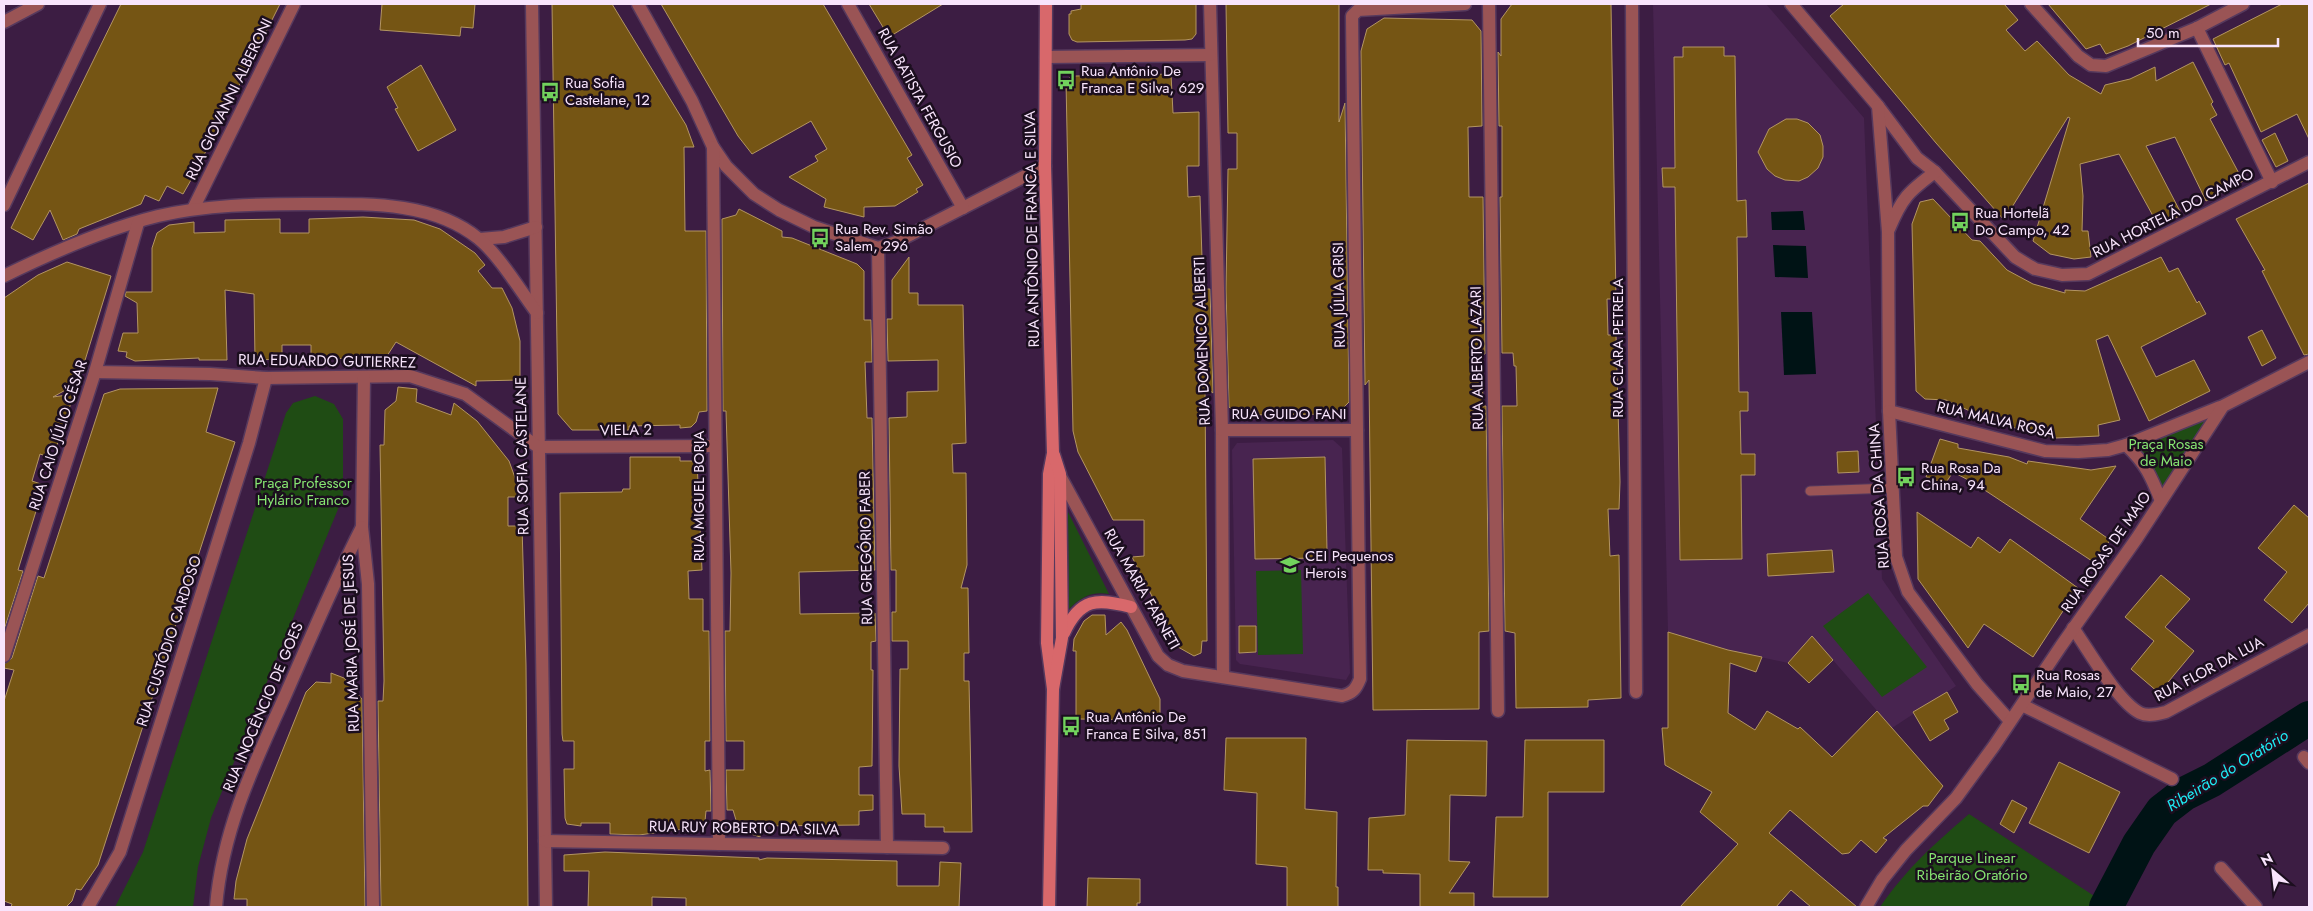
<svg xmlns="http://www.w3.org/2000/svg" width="2313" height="911" font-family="Jost,sans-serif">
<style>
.built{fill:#482450}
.green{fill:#1f4c14}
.water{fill:#001315}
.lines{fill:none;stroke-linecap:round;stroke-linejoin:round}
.river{stroke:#001315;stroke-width:34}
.building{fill:#755514;stroke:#b39562}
.lane-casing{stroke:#56395d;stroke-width:11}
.street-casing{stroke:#56395d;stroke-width:15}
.secondary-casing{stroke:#56395d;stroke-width:15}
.lane{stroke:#9a5455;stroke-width:9}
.street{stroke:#9a5455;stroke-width:12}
.secondary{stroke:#d8686b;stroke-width:12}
.labels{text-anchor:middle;stroke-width:5;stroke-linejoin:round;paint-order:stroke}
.poi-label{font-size:15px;fill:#f8e4fc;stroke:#1b0e1e;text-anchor:start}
.street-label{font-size:15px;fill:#f8e4fc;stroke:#1b0e1e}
.park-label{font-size:15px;fill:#87e672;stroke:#1b0e1e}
.water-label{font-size:16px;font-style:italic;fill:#1eeaf4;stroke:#1b0e1e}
</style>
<rect width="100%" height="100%" fill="#3c1d43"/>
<g class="built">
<polygon points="1653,4 1766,4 1864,118 1882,579 1956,686 1892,728 1812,636 1788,663 1732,651 1668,632"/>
<polygon points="1333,440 1342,448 1350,673 1346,680 1240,664 1236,660 1232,450 1237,443"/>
</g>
<g class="green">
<polygon points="315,396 334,404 343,419 343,497 211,818 198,867 193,907 115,907 143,852 286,413 293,403"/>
<polygon points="2213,414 2161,498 2130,446"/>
<path d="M 1068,512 L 1109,594 C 1092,591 1081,597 1069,609 Z"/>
<polygon points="1301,570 1303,654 1258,655 1256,571"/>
<polygon points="1868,593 1927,667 1882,697 1823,626"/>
<path d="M 1969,814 L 2111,907 L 1880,907 C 1907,868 1933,845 1969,814 Z"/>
</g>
<g class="water">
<polygon points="1803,211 1805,230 1772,230 1771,212"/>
<polygon points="1773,245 1806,246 1808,278 1775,277"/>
<polygon points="1781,312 1812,312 1816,374 1784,375"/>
</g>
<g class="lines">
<polyline class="river" points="2106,907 2139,844 2162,811 2184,794 2212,780 2309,718"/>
</g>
<g class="building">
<polygon points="121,4 280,4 195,173 183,194 167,186 159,201 145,195 141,204 79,229 77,234 63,240 50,210 33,240 11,228"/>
<polygon points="382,4 475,4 473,28 461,27 460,36 380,30"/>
<polygon points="552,4 612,4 686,125 694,147 684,147 685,231 706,231 707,411 699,412 696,422 691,427 680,428 680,425 629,426 629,430 572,430 558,414"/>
<polygon points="661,4 823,4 912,155 907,158 923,185 916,189 918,192 895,206 864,207 864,217 824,207 826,199 789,177 818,161 815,156 827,149 811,121 752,154 738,136"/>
<polygon points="869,4 943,4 889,37"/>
<polygon points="1081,4 1196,4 1196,34 1192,39 1185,40 1077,42 1072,40 1069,34 1069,14 1071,14 1071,11 1081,9"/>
<polygon points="1226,4 1339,4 1339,122 1345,103 1349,402 1337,414 1239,415 1229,407 1226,289 1228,169 1237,169 1237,133 1228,133"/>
<polygon points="1512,4 1611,4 1616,299 1607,299 1608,335 1616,335 1620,482 1619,509 1608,509 1610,556 1619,555 1621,698 1588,700 1588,707 1516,708 1515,633 1505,631 1502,406 1517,406 1516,366 1514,366 1513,353 1502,353 1500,197 1502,197 1502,126 1499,126 1498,52 1501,56 1501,19"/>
<polygon points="1844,4 2004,4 2018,20 2006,30 2025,51 2037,41 2069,75 2101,94 2105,85 2130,79 2155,67 2156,81 2193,62 2213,102 2211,104 2217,115 2210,119 2243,181 2206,201 2175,137 2146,146 2182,215 2158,225 2119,154 2080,164 2083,196 2082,231 2088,231 2091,257 2074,259 2050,254 2033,241 2070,118 2068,117 2004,220 1936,143 1830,16"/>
<polygon points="2048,4 2211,4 2128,46 2106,54 2100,44 2086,49"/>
<polygon points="2282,4 2309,4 2309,139 2297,114 2261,132 2229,63 2225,65 2213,39"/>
<polygon points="1384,18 1472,20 1481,31 1482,126 1468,127 1469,197 1483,197 1485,354 1482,354 1483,406 1486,406 1489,631 1479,632 1479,709 1373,710 1369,380 1365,385 1361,51 1367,29"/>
<polygon points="1683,47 1724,47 1724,56 1735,56 1737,201 1746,200 1747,237 1737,237 1739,392 1748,392 1748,411 1740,411 1741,454 1755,454 1755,475 1741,475 1742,559 1680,560 1675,187 1663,187 1662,168 1675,168 1674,57 1683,57"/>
<polygon points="421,65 456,130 418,151 395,109 398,108 387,87"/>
<polygon points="1171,74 1173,113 1199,112 1199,166 1187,166 1188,197 1200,196 1203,289 1210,289 1213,393 1205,387 1207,641 1202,641 1201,653 1194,656 1178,647 1132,557 1144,556 1144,520 1113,520 1078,452 1073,431 1066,81 1070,77 1076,76"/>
<polygon points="1786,119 1797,119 1808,123 1820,135 1823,146 1823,157 1818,168 1808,177 1799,181 1785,180 1775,176 1767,169 1758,152 1769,129"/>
<polygon points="2275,133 2288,161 2276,167 2262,140"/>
<polygon points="2309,183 2309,354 2304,355 2262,271 2265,270 2236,219"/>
<polygon points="1933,199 1972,240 1980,241 2007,270 2033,284 2065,293 2065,290 2085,291 2161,257 2169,272 2178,268 2197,303 2199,301 2206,314 2141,347 2156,377 2194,360 2210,391 2149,421 2108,335 2096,340 2120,420 2098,425 2099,436 2056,438 2027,432 1985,418 1946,400 1925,399 1916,391 1912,224 1920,202"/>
<polygon points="739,209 782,231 782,237 792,238 857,264 864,271 864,320 871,320 872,362 865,362 867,418 872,418 875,570 799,572 800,614 875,613 876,641 871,642 871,670 873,670 872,766 859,767 859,795 873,795 873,810 859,811 859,825 760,826 760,837 739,830 733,810 727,810 726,770 744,770 744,741 726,741 725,631 730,631 731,573 726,411 723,411 722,219 736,215"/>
<polygon points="363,217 414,220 440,229 475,253 485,265 478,271 492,288 502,288 512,308 520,341 520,380 476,381 476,386 396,342 385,359 311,358 311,345 282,345 282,359 255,360 254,294 225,290 227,360 199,360 199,358 135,361 126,357 127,352 118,351 123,333 138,333 137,303 125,296 126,292 152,292 152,248 157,233 169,225 194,222 194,233 225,232 225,220 280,219 280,233 309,233 309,219"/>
<polygon points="909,257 909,293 918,293 918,305 963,305 966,443 952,444 953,473 966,473 967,565 961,588 968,588 969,653 964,653 964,681 969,681 972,832 944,832 944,827 925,827 925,814 902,814 899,766 900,669 908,669 908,641 892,641 892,612 896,612 896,570 891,570 889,418 907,417 907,392 938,391 938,360 888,361 887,319 892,319 892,280"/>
<polygon points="67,262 111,276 78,383 53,397 74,394 57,445 50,443 46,456 40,454 32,481 44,485 18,570 23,571 4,630 4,298 38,275"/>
<polygon points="2262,330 2276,358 2262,366 2248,337"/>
<polygon points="398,387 417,389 416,402 451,415 454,403 477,421 509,461 522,497 508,497 508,526 522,526 526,665 528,907 381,907 378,701 383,701 384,681 380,445 384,445 385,410 396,401"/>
<polygon points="218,388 206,432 235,442 98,865 81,890 76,889 72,901 66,907 11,907 12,904 4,901 4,701 14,670 4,668 4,664 12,658 38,576 44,578 104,394 120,389"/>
<polygon points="1940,439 1958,444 1958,448 2009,457 2027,464 2028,461 2091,470 2116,466 2080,519 2110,540 2095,563 1974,483 1953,472 1945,484 1926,477"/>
<polygon points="1858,451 1859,472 1838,473 1837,452"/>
<polygon points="630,457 680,457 680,461 697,461 702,570 688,571 689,599 703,599 703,631 709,631 710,741 705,741 705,771 710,770 711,811 706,811 705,821 699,827 639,835 610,834 610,823 581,823 581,826 567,824 565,818 564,769 574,769 574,741 563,741 562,734 560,493 622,492 623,489 630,489"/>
<polygon points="1325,457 1327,551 1319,552 1319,558 1255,559 1253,459"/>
<polygon points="2294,505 2309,518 2309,603 2292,623 2264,600 2287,572 2258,548"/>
<polygon points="1917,512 1971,548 1978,537 2000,553 2010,539 2078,588 2033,657 1984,624 1968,648 1918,579"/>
<polygon points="1832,550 1834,572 1768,576 1767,554"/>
<polygon points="2161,575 2190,599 2165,627 2194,651 2159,693 2131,669 2154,641 2125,617"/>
<polygon points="1092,615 1105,615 1106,635 1121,622 1127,630 1160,699 1160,720 1076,719 1076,651 1073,651 1074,639 1084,621"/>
<polygon points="1239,626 1256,626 1256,652 1239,653"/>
<polygon points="1668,632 1728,650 1762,657 1756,672 1730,663 1728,713 1755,730 1767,711 1798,729 1800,727 1832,757 1877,711 1943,786 1928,806 1923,806 1883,838 1887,840 1876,853 1861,840 1849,853 1842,854 1790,810 1769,833 1857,907 1811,907 1791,890 1776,907 1680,907 1738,844 1700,812 1712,792 1665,765 1662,728 1668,728"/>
<polygon points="1812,636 1833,660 1809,683 1788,663"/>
<polygon points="331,673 344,678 362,699 365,907 247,907 247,899 234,899 236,881 247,839 306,692 316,682 331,683"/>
<polygon points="1947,692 1958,712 1944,720 1949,729 1930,741 1913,712"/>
<polygon points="1226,738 1306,738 1305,809 1337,812 1336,887 1338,887 1338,907 1287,907 1287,867 1256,864 1257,793 1224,790"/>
<polygon points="1407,740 1487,741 1486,796 1450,795 1449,861 1470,862 1449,893 1474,893 1474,907 1420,907 1420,874 1383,873 1383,870 1368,870 1369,818 1405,815"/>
<polygon points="1525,740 1604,740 1604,792 1548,792 1548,897 1493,897 1496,817 1523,817"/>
<polygon points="2059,762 2120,792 2089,853 2029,823"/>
<polygon points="2012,800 2027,808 2014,833 2000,824"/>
<polygon points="605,852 759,858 759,860 767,858 897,861 897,886 939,886 940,862 961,863 959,907 686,907 686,898 652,897 652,907 588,907 589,871 564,871 564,855"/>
<polygon points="1088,878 1140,879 1140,903 1137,903 1137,907 1087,907"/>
</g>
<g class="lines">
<defs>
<polyline id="lane" points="1810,491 1892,488"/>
<g id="street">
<polyline points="532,4 546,907"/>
<polyline points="638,4 692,101 713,147 726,166 754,194 779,210 814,227 878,248 896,242 1045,166"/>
<polyline points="848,4 963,208"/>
<polyline points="1210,4 1222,430 1223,677"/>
<polyline points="1489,4 1498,711"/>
<polyline points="1632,4 1636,692"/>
<polyline points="1791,4 1878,106 1917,158 1935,172 2015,257 2035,269 2062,275 2088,274 2309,162"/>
<polyline points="2031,4 2078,56 2091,65 2106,66 2197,28 2243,4"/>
<polyline points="4,22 38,4"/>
<polyline points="2197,28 2272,182"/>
<polyline points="1046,57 1210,55"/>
<polyline points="1878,106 1888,232 1889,411 1896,557 1908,592 1977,684 2010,721"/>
<polyline points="713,147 719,844"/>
<polyline points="4,205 100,4"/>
<polyline points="193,209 294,4"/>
<path d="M 1889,229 C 1902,198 1908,192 1935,172"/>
<polyline points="480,239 504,237 536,227"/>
<polyline points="878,248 887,847"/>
<path d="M 4,276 C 53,252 105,229 158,216 C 207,205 255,204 305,204 C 362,204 432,200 479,239 C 498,254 522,293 537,313"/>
<polyline points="95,372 210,374 266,378 410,376 465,394 538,447 715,446"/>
<polyline points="364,377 362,527 368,584 373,907"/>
<polyline points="1889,411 2045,451 2078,452 2108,450 2126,445 2220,407"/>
<polyline points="1222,430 1357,430"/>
<path d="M 2126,445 C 2146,464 2151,476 2161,501"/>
<path d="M 1059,474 L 1158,656 L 1168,665 L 1183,671 L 1342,696 C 1353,693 1356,689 1360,679 L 1352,16 L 1358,10 L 1465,4"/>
<path d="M 2073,628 C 2088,649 2117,701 2140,713 C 2148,717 2158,714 2166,712 L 2309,635"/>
<polyline points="4,656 95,372 138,223"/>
<polyline points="2022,705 2172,779"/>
<polyline points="2304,757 2309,763"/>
<polyline points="545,841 943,848"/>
<polyline points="2221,868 2256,907"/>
<polyline points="88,907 120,852 249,443 266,378"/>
<path d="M 216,907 C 222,831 254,764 285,696 C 310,639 334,582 362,527"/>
<polyline points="1866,907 1882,880 1906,850 1956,798 1994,746 2061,646 2137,538 2223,406 2309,362"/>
</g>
<g id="secondary">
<polyline points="1046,4 1045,166 1053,453 1049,474 1047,643 1053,689"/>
<path d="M 1064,633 C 1080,598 1097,598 1131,607"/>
<polyline points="1049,907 1053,689 1062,638 1060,474 1054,455"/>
</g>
</defs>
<use href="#lane" class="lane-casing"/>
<use href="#street" class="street-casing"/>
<use href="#secondary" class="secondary-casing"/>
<use href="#lane" class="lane"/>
<use href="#street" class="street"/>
<use href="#secondary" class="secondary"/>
</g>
<defs>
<symbol id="bus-bare" viewBox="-9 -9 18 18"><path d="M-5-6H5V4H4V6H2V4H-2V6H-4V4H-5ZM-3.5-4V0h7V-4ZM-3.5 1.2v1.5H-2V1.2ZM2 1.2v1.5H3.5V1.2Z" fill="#72d25d" stroke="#1b0e1e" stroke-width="2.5" paint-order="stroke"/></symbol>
<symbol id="school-bare" viewBox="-9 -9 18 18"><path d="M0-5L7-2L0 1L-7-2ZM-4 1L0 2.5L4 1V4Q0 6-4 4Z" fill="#72d25d" stroke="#1b0e1e" stroke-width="2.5" paint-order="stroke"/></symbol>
</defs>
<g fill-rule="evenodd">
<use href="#bus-bare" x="1052" y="66" width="28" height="28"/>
<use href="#bus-bare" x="536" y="78" width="28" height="28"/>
<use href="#bus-bare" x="1946" y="208" width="28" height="28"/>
<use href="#bus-bare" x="806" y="224" width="28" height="28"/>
<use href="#bus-bare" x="1892" y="463" width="28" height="28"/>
<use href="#school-bare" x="1276" y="551" width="28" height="28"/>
<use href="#bus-bare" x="2007" y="670" width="28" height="28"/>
<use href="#bus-bare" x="1057" y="712" width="28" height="28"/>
</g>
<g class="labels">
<g class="poi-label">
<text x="1081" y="76">Rua Antônio De<tspan x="1081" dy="17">Franca E Silva, 629</tspan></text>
<text x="565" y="88">Rua Sofia<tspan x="565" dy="17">Castelane, 12</tspan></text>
<text x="1975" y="218">Rua Hortelã<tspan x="1975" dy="17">Do Campo, 42</tspan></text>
<text x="835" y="234">Rua Rev. Simão<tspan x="835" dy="17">Salem, 296</tspan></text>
<text x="1921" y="473">Rua Rosa Da<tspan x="1921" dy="17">China, 94</tspan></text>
<text x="1305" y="561">CEI Pequenos<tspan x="1305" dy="17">Herois</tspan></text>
<text x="2036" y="680">Rua Rosas<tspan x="2036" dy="17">de Maio, 27</tspan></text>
<text x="1086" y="722">Rua Antônio De<tspan x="1086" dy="17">Franca E Silva, 851</tspan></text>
</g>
<g class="street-label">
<text transform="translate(920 98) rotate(61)" y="5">RUA BATISTA FERGUSIO</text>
<text transform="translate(229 99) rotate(-64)" y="5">RUA GIOVANNI ALBERONI</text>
<text transform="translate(2173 213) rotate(-27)" y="5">RUA HORTELÃ DO CAMPO</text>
<text transform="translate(1032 229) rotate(-91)" y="5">RUA ANTÔNIO DE FRANCA E SILVA</text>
<text transform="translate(1339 295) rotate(-91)" y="5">RUA JÚLIA GRISI</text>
<text transform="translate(1202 341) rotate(-92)" y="5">RUA DOMENICO ALBERTI</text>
<text transform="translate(1618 348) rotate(-90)" y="5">RUA CLARA PETRELA</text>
<text transform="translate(1477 358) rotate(-91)" y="5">RUA ALBERTO LAZARI</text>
<text transform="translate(327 361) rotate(1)" y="5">RUA EDUARDO GUTIERREZ</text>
<text x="1289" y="419">RUA GUIDO FANI</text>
<text transform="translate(1996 420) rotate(13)" y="5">RUA MALVA ROSA</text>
<text transform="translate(626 430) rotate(-1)" y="5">VIELA 2</text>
<text transform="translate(58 435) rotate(-72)" y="5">RUA CAIO JÚLIO CÉSAR</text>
<text transform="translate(522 456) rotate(-91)" y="5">RUA SOFIA CASTELANE</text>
<text transform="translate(699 496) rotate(-90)" y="5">RUA MIGUEL BORJA</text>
<text transform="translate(1879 496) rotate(-94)" y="5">RUA ROSA DA CHINA</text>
<text transform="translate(866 548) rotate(-91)" y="5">RUA GREGÓRIO FABER</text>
<text transform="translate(2106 552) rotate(-55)" y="5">RUA ROSAS DE MAIO</text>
<text transform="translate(1142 589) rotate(60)" y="5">RUA MARIA FARNETI</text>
<text transform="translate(169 641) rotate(-72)" y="5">RUA CUSTÓDIO CARDOSO</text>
<text transform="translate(351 643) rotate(-92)" y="5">RUA MARIA JOSÉ DE JESUS</text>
<text transform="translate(2209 669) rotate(-28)" y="5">RUA FLOR DA LUA</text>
<text transform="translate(263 707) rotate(-67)" y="5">RUA INOCÊNCIO DE GOES</text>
<text transform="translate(744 828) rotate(1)" y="5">RUA RUY ROBERTO DA SILVA</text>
</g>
<g class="park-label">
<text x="2166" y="449">Praça Rosas<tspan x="2166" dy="17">de Maio</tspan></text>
<text x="303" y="488">Praça Professor<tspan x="303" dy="17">Hylário Franco</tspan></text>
<text x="1972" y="863">Parque Linear<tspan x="1972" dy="17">Ribeirão Oratório</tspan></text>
</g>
<g class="water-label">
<text transform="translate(2227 770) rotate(-32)" y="6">Ribeirão do Oratório</text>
</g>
</g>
<rect width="2313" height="911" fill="none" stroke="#f8e4fc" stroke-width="10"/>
<g transform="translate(2273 871) rotate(332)" stroke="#1b0e1e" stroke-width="4" paint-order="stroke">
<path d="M0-4L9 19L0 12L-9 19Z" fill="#f8e4fc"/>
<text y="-8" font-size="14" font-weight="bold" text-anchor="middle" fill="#f8e4fc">N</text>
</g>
<path d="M2138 38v8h140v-8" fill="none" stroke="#f8e4fc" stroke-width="2.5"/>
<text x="2146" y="38" font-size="15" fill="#f8e4fc" stroke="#1b0e1e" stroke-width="4" paint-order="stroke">50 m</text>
</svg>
